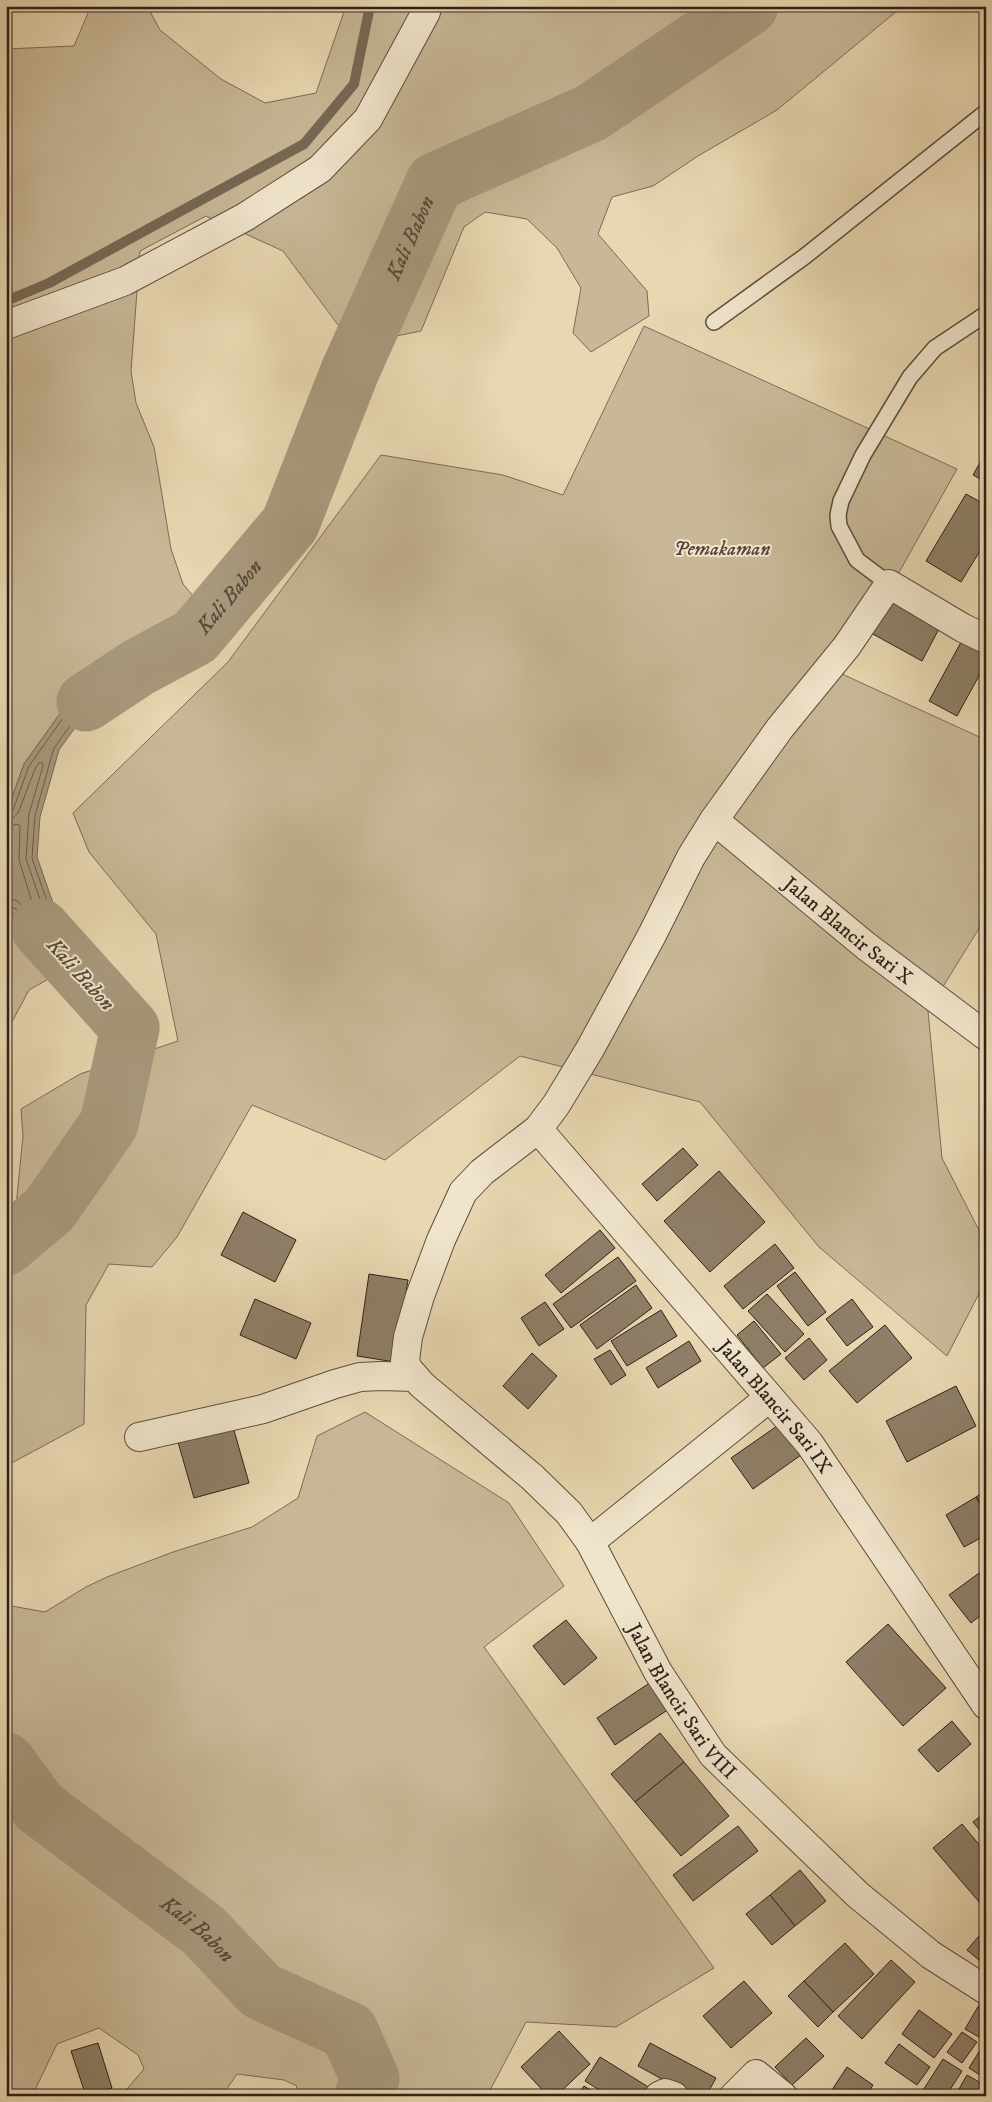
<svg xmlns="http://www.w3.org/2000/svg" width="992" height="2102" font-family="'IM FELL DW Pica',serif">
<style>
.green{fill:#c8b897;stroke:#7a6c58}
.water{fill:#a8997d;stroke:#766955}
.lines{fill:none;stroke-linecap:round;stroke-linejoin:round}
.shore{stroke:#6a5c4b;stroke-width:1}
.stream{stroke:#766955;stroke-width:10}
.river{stroke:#a8997d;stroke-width:59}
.building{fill:#8e7f68;stroke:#2c2019}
.service-casing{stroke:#5b4e3f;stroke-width:18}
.minor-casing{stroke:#5b4e3f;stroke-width:30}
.service{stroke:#f0e5cc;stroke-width:15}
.minor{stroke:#f0e5cc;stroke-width:28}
.labels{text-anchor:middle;stroke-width:4;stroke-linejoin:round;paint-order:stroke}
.park-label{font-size:20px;font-style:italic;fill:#534638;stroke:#f0e5cc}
.street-label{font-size:20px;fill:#2c2019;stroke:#f0e5cc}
.water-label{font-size:21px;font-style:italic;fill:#574a3c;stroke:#f0e5cc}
</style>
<rect width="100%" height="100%" fill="#e8d7b1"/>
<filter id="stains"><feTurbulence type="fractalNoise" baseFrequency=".004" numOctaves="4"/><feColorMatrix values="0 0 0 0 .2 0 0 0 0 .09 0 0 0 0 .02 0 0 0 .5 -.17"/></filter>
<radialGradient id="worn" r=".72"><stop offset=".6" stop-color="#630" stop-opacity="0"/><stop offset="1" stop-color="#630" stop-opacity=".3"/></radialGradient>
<g class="green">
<polygon points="91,6 147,6 160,30 221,79 265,103 316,93 346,6 903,6 777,110 698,156 653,186 612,197 598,234 647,291 649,316 591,352 573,333 581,288 557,248 527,219 485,212 464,227 421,331 391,337 341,329 283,251 206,216 140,251 131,371 136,403 154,447 171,549 183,584 199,603 210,608 192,631 146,651 72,697 24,764 9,806 6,820 6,49 74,46"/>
<polygon points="644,326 957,469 842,674 986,740 986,917 928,1011 942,1158 986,1244 986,1280 947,1356 819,1247 700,1102 520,1056 385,1160 252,1105 177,1237 152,1267 109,1264 86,1305 84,1424 6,1466 6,1213 16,1206 23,1136 21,1109 80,1074 178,1041 156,934 89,852 73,813 228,662 381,455 503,475 563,495"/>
<polygon points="6,913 18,937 59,973 29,990 6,1033"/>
<polygon points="365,1412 509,1503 564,1586 484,1647 714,1968 616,2027 526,2022 487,2096 294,2096 297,2086 284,2080 237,2074 222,2096 121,2096 144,2069 138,2055 99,2028 57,2044 32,2096 6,2096 6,1605 45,1612 86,1587 107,1577 173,1552 252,1527 298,1498 317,1436"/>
</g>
<polygon class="water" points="146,651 160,663 139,678 106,694 82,718 59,750 40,817 37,857 61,926 101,985 87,991 75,988 18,937 6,913 6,820 9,806 24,764 72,697 103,675"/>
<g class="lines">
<g class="shore">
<polyline points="6,813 13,810 29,766 75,701 106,680 144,658 149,661 149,664 103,690 78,715 54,748 35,815 32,858 56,927 88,973 92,983 86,985 77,983 22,934 13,914 6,912"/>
<polyline points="6,819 13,818 18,813 35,769 39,763 42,763 43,766 29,814 26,859 51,931 75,966 75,969 71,969 27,930 16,909 6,905"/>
<path d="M 6,827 L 18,824 L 20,826 L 19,860 L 40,928 L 37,928 C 25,918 27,899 6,898"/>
</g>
<polyline class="stream" points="6,301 49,283 304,144 354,84 370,6"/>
<g class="river">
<path id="s1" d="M 86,702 L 139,667 L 195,637 L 290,524 L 350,371 L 435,182 L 591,113 L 749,6"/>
<polyline points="6,1246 49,1210 109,1124 130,1028 40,928"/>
<path id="s2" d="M 6,1762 L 39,1807 L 203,1930 L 261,1991 L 349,2031 L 370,2079 L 364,2096"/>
</g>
</g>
<g class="building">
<polygon points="986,452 986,482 973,475"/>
<polygon points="966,494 986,505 986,541 961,582 926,561"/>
<polygon points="891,598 941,625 922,661 871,633"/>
<polygon points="966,633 986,644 986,663 957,716 929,701"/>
<polygon points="683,1148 698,1165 657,1201 642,1184"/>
<polygon points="719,1171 765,1222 710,1272 664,1221"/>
<polygon points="243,1212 296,1240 275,1282 221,1255"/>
<polygon points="600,1230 615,1248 561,1293 545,1275"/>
<polygon points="775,1244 794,1268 743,1309 724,1286"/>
<polygon points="618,1257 636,1281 571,1328 553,1304"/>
<polygon points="795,1272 826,1312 808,1326 777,1286"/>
<polygon points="369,1274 408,1280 395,1362 357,1356"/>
<polygon points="636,1285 652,1308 597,1349 580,1325"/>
<polygon points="767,1294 804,1334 785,1352 748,1311"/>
<polygon points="255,1299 311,1323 296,1359 240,1335"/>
<polygon points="852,1299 873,1327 847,1346 826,1319"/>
<polygon points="545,1302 564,1329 539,1346 521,1318"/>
<polygon points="661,1310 677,1336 627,1366 611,1341"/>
<polygon points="754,1321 781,1354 763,1368 737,1335"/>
<polygon points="885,1325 912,1358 857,1403 829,1371"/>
<polygon points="809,1338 827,1360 804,1380 785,1358"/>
<polygon points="689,1341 701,1361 658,1388 646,1368"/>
<polygon points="610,1350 626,1375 611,1385 594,1359"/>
<polygon points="532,1353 557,1376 528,1409 503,1386"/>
<polygon points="956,1386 976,1426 907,1462 886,1421"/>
<polygon points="780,1424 801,1455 753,1489 731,1458"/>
<polygon points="233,1427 249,1483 194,1498 178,1442"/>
<polygon points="986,1491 986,1511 976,1497"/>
<polygon points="976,1497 986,1514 986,1535 964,1547 946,1515"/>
<polygon points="986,1568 986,1611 971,1623 949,1595"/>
<polygon points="566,1620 597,1658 564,1685 533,1646"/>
<polygon points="888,1624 946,1688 903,1726 846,1662"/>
<polygon points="651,1682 669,1709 615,1745 597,1718"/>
<polygon points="952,1721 971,1744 938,1772 918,1750"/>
<polygon points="660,1733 684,1762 635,1802 611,1774"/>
<polygon points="684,1762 729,1816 681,1856 635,1802"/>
<polygon points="986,1812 986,1838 973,1822"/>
<polygon points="962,1824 986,1853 986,1910 933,1848"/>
<polygon points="738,1826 758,1851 693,1901 673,1875"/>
<polygon points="800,1870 826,1901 795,1926 770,1895"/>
<polygon points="770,1895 795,1926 772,1945 746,1914"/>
<polygon points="985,1929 986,1930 986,1966 967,1950"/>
<polygon points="845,1943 874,1974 833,2012 804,1981"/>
<polygon points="891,1960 915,1982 862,2039 838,2016"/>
<polygon points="744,1981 772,2013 731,2048 703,2016"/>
<polygon points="804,1981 833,2012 818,2027 788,1996"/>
<polygon points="979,2005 986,2009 986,2041 965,2029"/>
<polygon points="919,2010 952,2034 934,2058 902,2034"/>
<polygon points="559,2031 590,2064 556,2096 548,2096 521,2067"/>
<polygon points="962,2032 977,2042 962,2063 947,2052"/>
<polygon points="806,2038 824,2056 792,2085 775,2067"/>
<polygon points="98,2043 112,2088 86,2096 71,2051"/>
<polygon points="650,2043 716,2078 706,2096 693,2096 638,2066"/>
<polygon points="899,2044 930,2067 917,2085 885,2063"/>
<polygon points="982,2047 986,2049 986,2079 969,2068"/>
<polygon points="600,2057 650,2088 645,2096 609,2096 585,2081"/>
<polygon points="943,2059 962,2071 946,2096 922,2096 920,2095"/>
<polygon points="847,2067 873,2085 866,2096 828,2096"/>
<polygon points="967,2075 986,2086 986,2096 955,2096"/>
<polygon points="584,2086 600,2096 577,2096"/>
</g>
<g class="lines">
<defs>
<g id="service">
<polyline points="714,322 804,257 986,112"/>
<polyline points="889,584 857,560 839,526 838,515 841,501 863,455 910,377 935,348 986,314"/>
</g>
<g id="minor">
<polyline points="6,325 125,281 245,217 320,169 368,119 426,12 427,6"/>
<path id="s3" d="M 986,639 L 963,628 L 889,584 L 847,646 L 780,728 L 714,820 L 691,857 L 652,935 L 590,1049 L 556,1105 L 538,1129 L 482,1172 L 463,1192 L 441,1240 L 420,1296 L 408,1337 L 405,1361 L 408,1369 L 422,1385 L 532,1477 L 569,1513 L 590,1542 L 658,1672 L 713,1755 L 858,1895 L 931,1955 L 986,1990"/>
<path id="s4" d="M 714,820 L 866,946 L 986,1036"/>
<path id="s5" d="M 538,1129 L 809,1443 L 986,1705"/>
<polyline points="139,1437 263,1409 335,1384 360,1377 381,1376 415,1377"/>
<polyline points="590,1542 769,1398"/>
<polyline points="659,2096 665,2093 674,2096"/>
<polyline points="734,2096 756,2074 783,2096"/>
</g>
</defs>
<use href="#service" class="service-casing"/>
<use href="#minor" class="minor-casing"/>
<use href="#service" class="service"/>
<use href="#minor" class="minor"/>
</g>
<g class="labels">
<g class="park-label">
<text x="722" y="555">Pemakaman</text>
</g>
<g class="street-label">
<text dy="7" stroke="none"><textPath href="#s4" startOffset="174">Jalan Blancir Sari X</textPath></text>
<text dy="7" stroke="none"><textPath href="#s5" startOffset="365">Jalan Blancir Sari IX</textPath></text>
<text dy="7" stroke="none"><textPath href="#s3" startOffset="1484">Jalan Blancir Sari VIII</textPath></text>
</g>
<g class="water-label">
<text dy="7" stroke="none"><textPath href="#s1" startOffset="585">Kali Babon</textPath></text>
<text dy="7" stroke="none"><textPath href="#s1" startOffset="180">Kali Babon</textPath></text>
<text transform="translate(81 974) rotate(48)" y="7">Kali Babon</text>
<text dy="7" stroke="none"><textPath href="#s2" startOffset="256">Kali Babon</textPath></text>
</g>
</g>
<rect width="992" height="2102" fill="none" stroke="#e8d7b1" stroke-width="25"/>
<rect x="8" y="8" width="977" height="2087" fill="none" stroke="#2c2019" stroke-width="2.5"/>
<rect x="12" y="12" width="967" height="2077" fill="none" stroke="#2c2019"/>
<rect width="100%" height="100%" filter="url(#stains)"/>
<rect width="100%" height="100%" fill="url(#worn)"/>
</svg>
